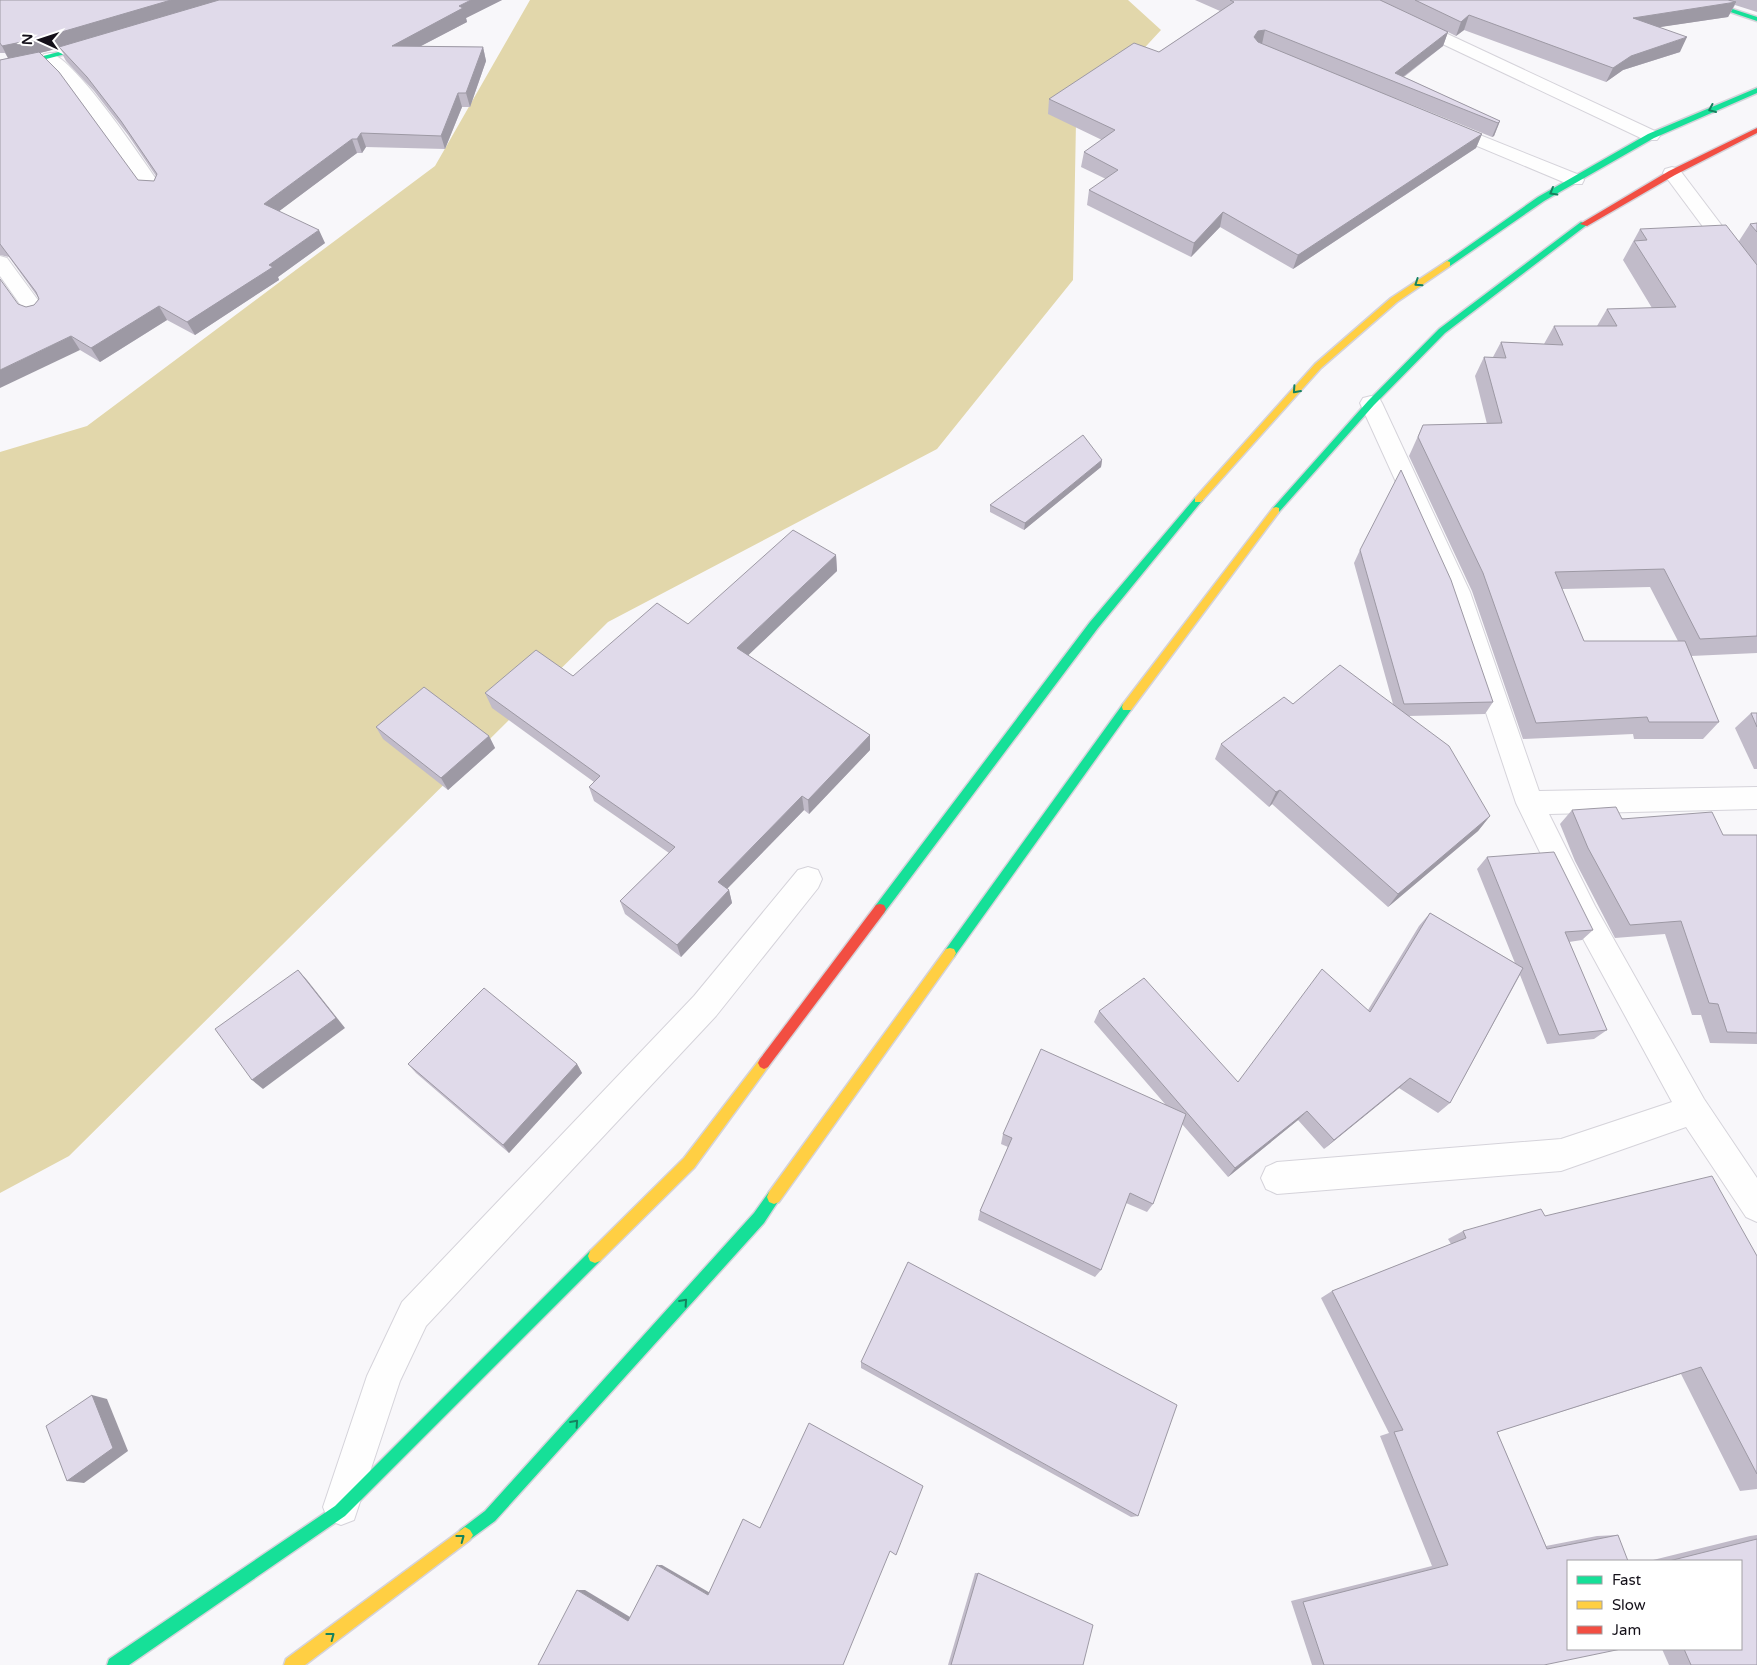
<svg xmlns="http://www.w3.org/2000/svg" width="1757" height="1665" font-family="'Varela Round',sans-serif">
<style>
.forest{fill:#e2d7ab}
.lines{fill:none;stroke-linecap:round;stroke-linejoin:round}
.street-casing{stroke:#d5d3da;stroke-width:2}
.fast-casing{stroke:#d5d3da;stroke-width:3}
.slow-casing{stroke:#d5d3da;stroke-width:3}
.jam-casing{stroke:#d5d3da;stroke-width:3}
.street{fill:#fefefe;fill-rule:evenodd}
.fast{fill:#16e098;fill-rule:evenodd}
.slow{fill:#ffcf43;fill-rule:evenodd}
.jam{fill:#f24e42;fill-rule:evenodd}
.wall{fill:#c1bbc9;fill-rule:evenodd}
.shaded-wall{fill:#9d99a4}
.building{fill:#e0daea;stroke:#9d99a4}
.oneway{stroke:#15825f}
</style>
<rect width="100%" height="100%" fill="#f8f7fa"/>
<polygon class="forest" points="530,0 1128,0 1161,30 1076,122 1073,280 937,449 608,622 69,1156 0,1193 0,452 87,426 435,166"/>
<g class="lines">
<defs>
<g id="street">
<polygon points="1354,0 1375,0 1657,132 1660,136 1657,140 1645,140 1356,3"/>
<path d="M 50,53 C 76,59 145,163 163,189 L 161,193 L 147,193 L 68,84 L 41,58 L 44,54 Z"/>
<polygon points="1445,121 1582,176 1584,180 1582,184 1568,184 1439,130 1436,126 1439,122"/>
<polygon points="1672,167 1679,169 1757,272 1757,292 1750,290 1663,173 1665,169"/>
<polygon points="0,256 7,258 43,307 46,312 43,317 36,319 29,317 0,276"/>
<polygon points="1371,396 1379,398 1382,403 1470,592 1539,791 1757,787 1757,809 1549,814 1595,906 1704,1099 1757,1178 1757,1222 1746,1217 1686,1127 1561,1171 1277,1194 1266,1189 1261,1178 1266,1167 1277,1162 1561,1139 1672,1102 1575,924 1516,803 1446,592 1360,403 1363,398"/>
<polygon points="808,867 818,870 822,879 818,888 716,1016 426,1326 400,1381 354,1520 341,1525 328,1520 323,1507 367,1376 402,1302 694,996 798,870"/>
</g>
<g id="fast">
<polygon points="1695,0 1705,0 1757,17 1757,21"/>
<polygon points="98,42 100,43 100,45 0,71 0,67"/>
<polygon points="1757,88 1757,93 1654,138 1544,201 1450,266 1444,266 1443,264 1538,197 1648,134"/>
<polygon points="1581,222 1588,224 1445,333 1374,405 1279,512 1273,512 1273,508 1368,401 1439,329"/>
<polygon points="1198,497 1203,500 1201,502 1098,628 884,913 880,914 876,913 874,909 876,905 1090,622 1195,498"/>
<polygon points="1127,703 1131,704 1132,707 1131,710 954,957 950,958 946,957 944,953 946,949 1123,704"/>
<polygon points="774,1190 779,1192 781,1197 764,1223 495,1521 465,1543 460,1540 457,1535 460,1530 485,1511 754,1213 769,1192"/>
<polygon points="595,1249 600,1251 602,1256 600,1261 345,1516 129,1665 107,1665 109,1659 335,1506 590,1251"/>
</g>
<g id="slow">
<polygon points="1447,261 1450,262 1450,266 1397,302 1321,368 1201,502 1195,502 1195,498 1315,364 1391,298"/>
<polygon points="1276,507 1279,508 1279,512 1131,710 1123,710 1122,707 1123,704 1273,508"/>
<polygon points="950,948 954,949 956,953 954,957 779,1202 774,1204 769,1202 767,1197 769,1192 946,949"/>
<polygon points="764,1057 768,1059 770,1063 768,1067 694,1168 600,1261 595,1263 590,1261 588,1256 590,1251 684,1158 760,1059"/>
<polygon points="465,1527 470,1530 473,1535 470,1540 305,1665 284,1665 286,1659"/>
</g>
<g id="jam">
<polygon points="1757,128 1757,133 1675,175 1587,226 1580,224 1669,171"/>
<polygon points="880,904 884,905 886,909 884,913 768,1067 764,1069 760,1067 758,1063 760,1059 876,905"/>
</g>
</defs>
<use href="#street" class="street-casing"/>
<use href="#fast" class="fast-casing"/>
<use href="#slow" class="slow-casing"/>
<use href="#jam" class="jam-casing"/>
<use href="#street" class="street"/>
<use href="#fast" class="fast"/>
<use href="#slow" class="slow"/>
<use href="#jam" class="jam"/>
</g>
<g class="wall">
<path d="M 0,0 L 502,0 L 466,18 L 467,22 L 421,46 L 483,47 L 486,61 L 470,107 L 462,107 L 445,149 L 366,147 L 362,153 L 357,153 L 279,211 L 325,243 L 278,277 L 279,280 L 195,335 L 167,320 L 100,362 L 80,350 L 18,304 L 26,307 L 34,305 L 39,299 L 37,296 L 9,257 L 0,255 L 0,60 L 8,58 L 5,53 L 0,53 ZM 59,48 L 66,61 L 94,91 L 128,135 L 156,176 L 154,181 L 138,180 L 40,53 Z"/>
<polygon points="1195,0 1757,0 1757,12 1735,5 1728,17 1659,27 1680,52 1623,70 1606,82 1464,30 1456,36 1448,32 1443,46 1404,77 1500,121 1494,136 1492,137 1383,93 1482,134 1476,148 1293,269 1220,227 1191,257 1087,205 1089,190 1106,179 1081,167 1084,152 1102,140 1048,114 1049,99 1159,52 1220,11"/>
<path d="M 1757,223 L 1757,653 L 1691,656 L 1719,722 L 1703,739 L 1634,739 L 1633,734 L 1523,739 L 1472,591 L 1409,456 L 1423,425 L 1487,424 L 1475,376 L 1484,357 L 1493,357 L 1501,342 L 1544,344 L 1554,326 L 1597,326 L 1607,309 L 1652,308 L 1623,260 L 1640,229 L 1739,241 L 1750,224 ZM 1650,587 L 1678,641 L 1584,641 L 1562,589 Z"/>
<polygon points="1102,460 1101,467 1024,530 990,512 990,505"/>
<polygon points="1360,550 1493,702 1485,714 1409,716 1490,816 1478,831 1388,907 1272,804 1269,807 1215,759 1221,744 1293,704 1393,704 1354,563"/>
<polygon points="836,555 837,571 748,655 870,735 870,750 809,814 804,810 727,889 729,890 732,903 681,957 625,914 620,901 669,853 594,801 589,787 594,782 492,708 485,693 573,676 688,624"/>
<polygon points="1751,713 1757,713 1757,769 1754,769 1735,728"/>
<polygon points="376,727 489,736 495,748 448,790 383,739"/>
<polygon points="1572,810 1723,835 1757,835 1757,1044 1710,1043 1701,1015 1692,1015 1665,934 1615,938 1575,861 1560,824"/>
<polygon points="1487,857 1593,930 1582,940 1569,942 1607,1030 1594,1039 1547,1044 1520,975 1450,1103 1438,1113 1399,1088 1324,1149 1298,1120 1228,1177 1182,1124 1153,1204 1147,1212 1126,1203 1101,1270 1095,1277 978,1220 980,1211 1008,1147 1001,1144 1003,1134 1165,1104 1094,1022 1099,1011 1238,1082 1368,1010 1419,926 1430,913 1515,963 1477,869"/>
<polygon points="408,1064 577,1064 582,1073 509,1153 416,1073"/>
<polygon points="1545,1216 1757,1256 1757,1489 1740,1491 1681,1374 1497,1432 1546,1546 1597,1536 1618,1535 1544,1665 1312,1665 1291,1601 1432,1566 1380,1436 1389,1433 1321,1298 1332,1291 1451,1244 1448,1239 1463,1231"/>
<polygon points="861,1362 1138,1516 1131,1517 861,1368"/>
<polygon points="1757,1535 1757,1665 1669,1665 1662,1649 1741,1649 1741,1561 1649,1561 1750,1536"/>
<polygon points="975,1573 978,1573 1083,1665 948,1665"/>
</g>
<g class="shaded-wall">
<polygon points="171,0 223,0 48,51 9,60 2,46"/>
<polygon points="471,0 502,0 466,18 467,22 396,59 392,46 459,6"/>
<polygon points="1736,2 1728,17 1627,32 1633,18"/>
<polygon points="1469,15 1464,30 1456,36 1461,22"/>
<polygon points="1265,30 1262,44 1255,45 1254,37 1258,31"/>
<polygon points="1448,32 1443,46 1396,82 1395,73"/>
<polygon points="1687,37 1680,52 1623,70 1606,82 1613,68 1631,56"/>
<polygon points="483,47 486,61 470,107 466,93"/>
<polygon points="458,93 462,107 445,149 441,136"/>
<polygon points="1500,121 1494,136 1492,137 1498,123"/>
<polygon points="361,133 366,147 362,153 357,139"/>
<polygon points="1482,134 1476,148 1293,269 1298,255"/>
<polygon points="352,139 357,153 270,218 264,204"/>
<polygon points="1223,212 1220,227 1191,257 1194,243"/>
<polygon points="319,230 325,243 278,277 279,280 195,335 187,322"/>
<polygon points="159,306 167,320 100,362 91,348"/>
<polygon points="71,336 80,350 0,388 0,370"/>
<polygon points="1102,460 1101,467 1024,530 1025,523"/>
<polygon points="836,555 837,571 739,664 737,648"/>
<polygon points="870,735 870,750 809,814 808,800"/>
<polygon points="489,736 495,748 448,790 441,778"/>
<polygon points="1280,790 1272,804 1269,807 1276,792"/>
<polygon points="802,796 804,810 721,895 718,882"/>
<polygon points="1490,816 1478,831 1388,907 1398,894"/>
<polygon points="729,890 732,903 681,957 677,945"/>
<polygon points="298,970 307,980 345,1028 263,1089 252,1080"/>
<polygon points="577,1064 582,1073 509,1153 503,1145"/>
<polygon points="1410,1078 1399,1088 1324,1149 1334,1140"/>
<polygon points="1307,1111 1298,1120 1228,1177 1235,1168"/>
<polygon points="92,1395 107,1399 128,1451 84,1483 67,1481"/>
<polygon points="657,1565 662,1565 712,1594 708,1595"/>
<polygon points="577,1590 585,1590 635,1620 628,1621"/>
</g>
<g class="building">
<polygon points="0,0 171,0 41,38 2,46 0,43"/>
<polygon points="219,0 471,0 459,6 463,8 392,46 483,47 466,93 458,93 441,136 361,133 357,139 352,139 264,204 319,230 269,265 273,267 187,322 159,306 91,348 71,336 0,370 0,279 18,304 26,307 34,305 39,299 36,292 0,244 0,60 39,52 59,72 138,180 154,181 157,174 121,121 87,77 59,47"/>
<polygon points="1230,0 1380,0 1448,32 1395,73 1500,121 1498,123 1265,30 1258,31 1254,37 1258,42 1482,134 1298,255 1223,212 1194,243 1089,190 1118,170 1084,152 1115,130 1049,99 1134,43 1159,52 1234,2"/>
<polygon points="1415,0 1728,0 1736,2 1633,18 1687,37 1631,56 1613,68 1469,15 1461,22"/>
<polygon points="1757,223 1757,232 1750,224"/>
<polygon points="1726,225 1757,265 1757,636 1700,639 1664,569 1555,572 1584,641 1685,641 1719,722 1649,722 1647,717 1536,723 1483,573 1418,437 1423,425 1502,423 1484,357 1506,358 1501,342 1563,345 1554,326 1617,326 1607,309 1676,307 1634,241 1647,240 1640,229"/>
<polygon points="1083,435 1102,460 1025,523 990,505"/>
<polygon points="1401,470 1451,580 1493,702 1404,704 1360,550"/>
<polygon points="793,530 836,555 737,648 870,735 808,800 802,796 718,882 729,890 677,945 620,901 675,847 589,787 600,776 485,693 536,650 573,676 657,603 688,624"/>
<polygon points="1340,665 1449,746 1490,816 1398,894 1280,790 1276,792 1221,744 1284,697 1293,704"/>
<polygon points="424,687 489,736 441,778 376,727"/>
<polygon points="1751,713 1757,713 1757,727"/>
<polygon points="1616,807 1622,819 1712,812 1723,835 1757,835 1757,1033 1727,1032 1718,1004 1709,1003 1681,921 1630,925 1588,848 1572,810"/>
<polygon points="1554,852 1593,930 1565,932 1607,1030 1559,1035 1487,857"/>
<polygon points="1430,913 1523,968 1450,1103 1410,1078 1334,1140 1307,1111 1235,1168 1099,1011 1144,978 1238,1082 1322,969 1370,1012"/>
<polygon points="298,970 336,1018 252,1080 215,1029"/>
<polygon points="484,988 577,1064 503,1145 408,1064"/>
<polygon points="1041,1049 1186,1114 1153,1204 1130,1193 1101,1270 980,1211 1012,1138 1003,1134"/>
<polygon points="1712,1176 1757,1256 1757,1474 1701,1367 1497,1432 1547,1549 1618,1535 1628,1561 1568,1561 1568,1649 1621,1649 1544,1665 1324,1665 1303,1602 1448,1565 1394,1432 1403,1430 1332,1291 1466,1238 1463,1231 1541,1209 1545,1216"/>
<polygon points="908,1262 1177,1405 1138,1516 861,1362"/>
<polygon points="92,1395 113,1448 67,1481 46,1426"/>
<polygon points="809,1423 923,1486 896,1555 890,1551 843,1665 538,1665 577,1590 628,1621 657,1565 708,1595 743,1519 760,1528"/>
<polygon points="1757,1539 1757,1665 1691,1665 1684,1649 1741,1649 1741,1561 1669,1561"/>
<polygon points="978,1573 1093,1625 1083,1665 951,1665"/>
</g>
<defs><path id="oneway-chevron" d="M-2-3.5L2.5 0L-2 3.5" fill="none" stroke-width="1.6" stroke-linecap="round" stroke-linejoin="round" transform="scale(1.25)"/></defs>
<g class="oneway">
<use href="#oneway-chevron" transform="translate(1712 109) rotate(156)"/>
<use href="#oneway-chevron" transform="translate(1553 192) rotate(150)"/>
<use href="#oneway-chevron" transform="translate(1418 283) rotate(146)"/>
<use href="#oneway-chevron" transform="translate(1296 390) rotate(132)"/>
<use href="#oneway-chevron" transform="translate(684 1302) rotate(-48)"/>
<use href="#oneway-chevron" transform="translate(575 1423) rotate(-48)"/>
<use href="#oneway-chevron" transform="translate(461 1538) rotate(-37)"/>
<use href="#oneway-chevron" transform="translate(331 1636) rotate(-37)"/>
</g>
<rect x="1567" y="1560" width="175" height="90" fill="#ffffff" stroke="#a19fa3"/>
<rect x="1577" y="1576" width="25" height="8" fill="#16e098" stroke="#a19fa3"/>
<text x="1612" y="1585" font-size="15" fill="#141019">Fast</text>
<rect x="1577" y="1601" width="25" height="8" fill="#ffcf43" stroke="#a19fa3"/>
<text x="1612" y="1610" font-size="15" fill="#141019">Slow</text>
<rect x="1577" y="1626" width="25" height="8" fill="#f24e42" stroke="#a19fa3"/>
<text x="1612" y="1635" font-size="15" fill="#141019">Jam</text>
<g transform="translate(40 40) rotate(273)" stroke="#ffffff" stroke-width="4" paint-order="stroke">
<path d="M0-4L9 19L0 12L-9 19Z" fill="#141019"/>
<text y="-8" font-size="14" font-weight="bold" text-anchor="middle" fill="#141019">N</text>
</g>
</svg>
